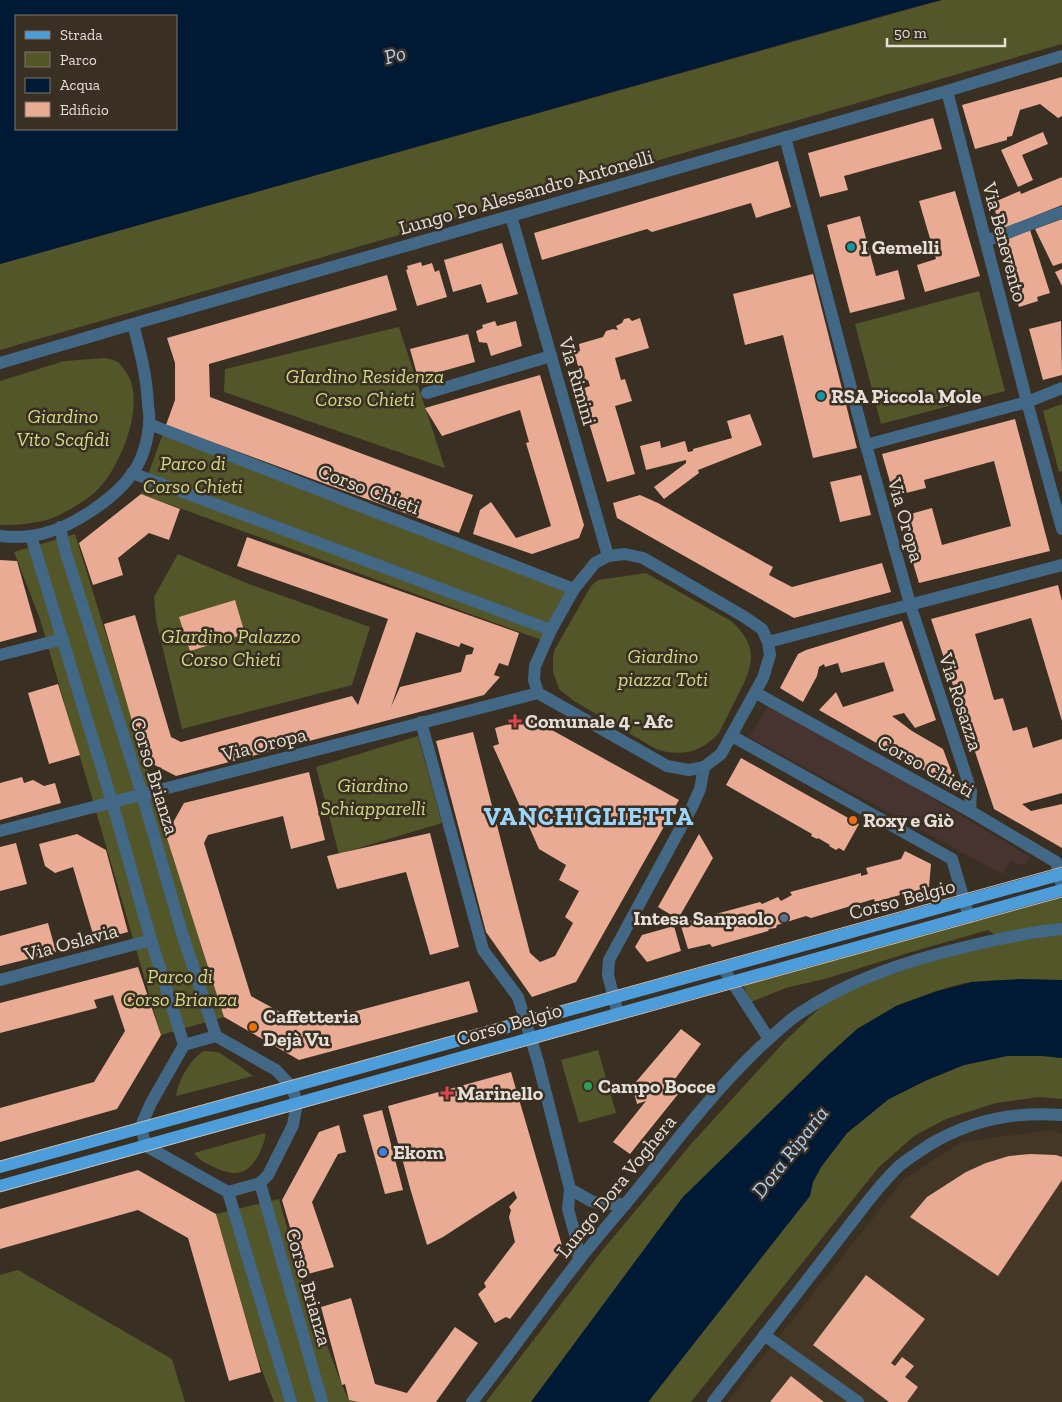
<svg xmlns="http://www.w3.org/2000/svg" width="1062" height="1402" font-family="'Zilla Slab',serif">
<style>
.commercial{fill:#47332f}
.built{fill:#453725}
.green{fill:#535629}
.water{fill:#001a36;fill-rule:evenodd}
.building{fill:#e9ab94;fill-rule:evenodd}
.lines{fill:none;stroke-linecap:round;stroke-linejoin:round}
.minor{stroke:#436885;stroke-width:12}
.major{stroke:#4c9dda;stroke-width:12}
.tram{stroke:#c7bfb7;stroke-width:1}
.culture-dot{fill:#0f9aa8;stroke:#392f22;stroke-width:2}
.health-dot{fill:#e0444e;stroke:#392f22;stroke-width:2}
.food-dot{fill:#e8710a;stroke:#392f22;stroke-width:2}
.service-dot{fill:#5c6f8a;stroke:#392f22;stroke-width:2}
.leisure-dot{fill:#2e9e5b;stroke:#392f22;stroke-width:2}
.shop-dot{fill:#3f7fe0;stroke:#392f22;stroke-width:2}
.labels{text-anchor:middle;stroke-width:5;stroke-linejoin:round;paint-order:stroke}
.street-label{font-size:20px;fill:#e6dfd8;stroke:#392f22}
.poi-label{font-size:20px;font-weight:bold;fill:#e6dfd8;stroke:#392f22;text-anchor:start}
.park-label{font-size:20px;font-style:italic;fill:#d2d983;stroke:#392f22}
.water-label{font-size:21px;font-style:italic;fill:#add0f7;stroke:#392f22}
.district-label{font-size:25px;font-weight:bold;letter-spacing:1px;fill:#9bd5fb;stroke:#392f22}
</style>
<rect width="100%" height="100%" fill="#392f22"/>
<polygon class="commercial" points="771,701 1030,857 1024,865 1011,861 1002,874 749,737"/>
<polygon class="built" points="1053,1130 1062,1134 1062,1402 727,1402 903,1180 961,1142"/>
<g class="green">
<polygon points="942,0 1062,0 1062,44 0,350 0,264"/>
<polygon points="979,291 1005,391 881,424 855,324"/>
<polygon points="399,327 445,468 224,392 225,369"/>
<path d="M 105,358 C 108,359 112,359 116,361 C 120,363 123,368 126,372 C 148,402 119,473 93,494 C 83,502 62,515 50,519 C 34,524 16,525 0,525 L 0,381 L 64,361 Z"/>
<polygon points="1062,404 1062,471 1059,472 1043,411"/>
<polygon points="166,425 574,589 544,641 141,494"/>
<polygon points="75,534 224,1017 161,1035 40,619 14,552"/>
<polygon points="178,554 249,584 370,627 352,685 182,729 156,620 154,597"/>
<path d="M 646,573 L 731,621 C 759,646 754,665 738,695 C 732,707 725,720 719,733 C 701,753 680,757 656,749 L 574,701 L 559,689 L 553,672 L 553,657 L 555,649 L 591,586 L 598,580 Z"/>
<polygon points="418,736 442,823 339,854 316,767"/>
<path d="M 1062,897 L 1062,980 C 1033,980 1003,979 973,982 C 949,985 919,997 896,1006 L 683,1197 L 531,1402 L 486,1402 L 601,1252 L 692,1143 L 785,1041 L 835,993 L 999,938 L 988,930 L 908,953 L 828,978 L 786,988 L 751,1002 L 743,985 Z"/>
<polygon points="598,1050 616,1113 579,1123 561,1060"/>
<path d="M 203,1051 L 218,1052 L 241,1067 L 253,1076 L 176,1096 C 179,1078 189,1062 203,1051 Z"/>
<polygon points="1007,1056 1043,1056 1062,1058 1062,1099 1039,1097 996,1103 946,1119 914,1136 879,1167 691,1402 648,1402 809,1196 813,1182 821,1167 847,1133 888,1099 927,1080 964,1065"/>
<path d="M 265,1133 C 266,1140 262,1146 260,1152 C 250,1173 238,1178 216,1168 C 207,1164 200,1161 194,1153 Z"/>
<polygon points="279,1199 300,1274 342,1385 349,1400 358,1402 274,1402 258,1360 216,1214"/>
<polygon points="18,1270 172,1359 185,1402 0,1402 0,1275"/>
</g>
<g class="water">
<path d="M 0,0 L 942,0 L 914,7 L 0,264 ZM 176,16 L 176,129 L 16,129 L 16,16 Z"/>
<polygon points="1021,979 1062,980 1062,1058 1043,1056 1007,1056 964,1065 927,1080 889,1099 847,1133 821,1167 813,1182 810,1196 648,1402 531,1402 683,1197 826,1057 857,1029 896,1006 935,992 972,982"/>
</g>
<g class="building">
<polygon points="1062,77 1062,116 1058,118 1040,104 1020,110 1012,136 1007,137 1007,140 975,149 962,105"/>
<polygon points="933,118 942,149 844,176 848,190 820,197 808,153"/>
<polygon points="1043,132 1048,144 1022,155 1033,180 1018,187 1001,150"/>
<polygon points="778,161 791,207 756,218 751,203 652,232 647,229 542,260 534,233"/>
<polygon points="1062,177 1062,205 1002,229 992,203 1020,191 1021,194"/>
<polygon points="955,191 980,276 925,292 917,265 936,259 919,201"/>
<polygon points="860,216 876,276 898,270 905,299 850,313 827,225"/>
<polygon points="1062,219 1062,263 1053,266 1035,229"/>
<polygon points="1030,230 1050,293 1037,297 1038,301 1019,307 1001,242"/>
<polygon points="502,243 518,294 487,303 481,284 453,292 444,260"/>
<polygon points="421,262 422,266 432,263 435,272 439,270 447,297 417,306 406,270 408,269 407,266"/>
<polygon points="1062,269 1062,286 1055,272"/>
<polygon points="813,274 857,448 813,458 783,335 745,345 733,294"/>
<polygon points="387,275 397,310 209,364 210,397 473,495 459,533 166,425 175,400 175,363 167,338"/>
<polygon points="629,318 632,321 640,318 649,348 615,358 621,380 625,379 632,401 615,406 635,474 607,482 579,390 590,386 588,380 583,382 574,353 580,351 579,344 603,337 606,331 613,329 618,330 616,326 622,323 624,319"/>
<polygon points="495,321 497,326 516,321 522,346 491,356 487,343 479,342 476,331 483,328 482,325"/>
<polygon points="1061,321 1062,375 1043,380 1029,329"/>
<polygon points="468,334 475,362 418,378 410,349"/>
<polygon points="540,375 584,525 579,538 532,554 473,534 480,510 491,502 516,538 551,526 526,443 529,442 520,410 442,436 425,408"/>
<polygon points="750,414 762,445 698,470 699,473 664,499 654,487 686,463 686,460 646,470 640,446 660,441 661,448 685,441 688,452 693,451 693,449 732,438 727,421"/>
<polygon points="1015,419 1050,551 919,583 903,530 910,529 907,515 932,508 942,545 1011,526 994,461 924,480 926,488 894,496 882,454"/>
<polygon points="861,475 871,515 840,522 830,482"/>
<polygon points="141,494 180,509 169,540 149,533 118,558 123,575 93,585 79,543"/>
<polygon points="640,495 658,503 773,567 769,575 792,587 882,563 891,592 794,618 617,518 613,503"/>
<path d="M 247,537 L 519,633 L 508,666 L 499,663 L 494,675 L 500,677 L 484,695 L 176,776 L 143,759 L 104,624 L 135,615 L 171,737 L 181,742 L 352,696 L 358,705 L 388,619 L 237,566 ZM 416,632 L 459,647 L 461,643 L 474,648 L 472,654 L 466,655 L 461,672 L 400,687 L 391,707 Z"/>
<polygon points="0,560 17,561 37,632 0,642"/>
<polygon points="1058,585 1062,601 1062,721 1031,618 975,634 994,700 1003,698 1013,731 1027,727 1033,748 1062,739 1062,793 1022,804 1031,811 1062,804 1062,848 994,809 931,619"/>
<polygon points="235,600 245,634 190,651 179,617"/>
<polygon points="902,621 936,720 915,728 904,713 892,716 912,731 943,749 952,773 946,783 819,710 836,692 843,707 894,691 884,662 841,673 838,663 825,667 824,664 819,667 817,676 803,702 780,688 798,654 806,650"/>
<polygon points="58,684 80,755 49,764 28,693"/>
<polygon points="530,718 679,800 576,982 532,997 486,932 436,741 473,732 530,953 540,962 555,956 573,923 565,917 579,891 559,880 566,865 539,849 493,746 499,744 495,728"/>
<polygon points="741,758 859,824 844,851 839,848 836,850 829,846 830,845 818,838 817,839 811,836 812,834 726,785"/>
<polygon points="309,772 325,840 291,849 283,816 208,835 204,843 251,996 304,1025 469,981 478,1012 299,1060 224,1017 166,835 184,803"/>
<polygon points="22,777 24,783 33,780 44,786 55,783 61,803 0,820 0,783"/>
<polygon points="430,833 459,947 430,955 406,872 337,889 327,856"/>
<polygon points="77,834 106,850 128,932 95,941 73,867 55,873 45,866 39,844"/>
<polygon points="699,834 713,858 678,919 658,907"/>
<polygon points="16,843 27,884 0,891 0,847"/>
<polygon points="905,851 931,864 929,887 875,902 874,899 811,918 806,916 777,925 776,928 769,929 768,931 712,947 710,944 688,949 681,926 691,923 690,921 760,902 762,904 778,897 781,901 792,895 790,892 861,873 861,876 868,874 866,868 901,859"/>
<polygon points="48,923 56,952 0,966 0,936"/>
<polygon points="674,926 681,951 647,962 635,947 642,935"/>
<polygon points="138,967 161,1035 117,1109 0,1142 0,1108 94,1082 125,1031 113,995 94,1000 97,1008 0,1033 0,1003"/>
<polygon points="681,1029 701,1044 675,1079 679,1093 630,1154 613,1142 646,1101 637,1104 632,1085 635,1083"/>
<polygon points="511,1072 563,1249 510,1319 506,1317 495,1323 478,1294 486,1287 484,1283 515,1242 509,1217 511,1210 509,1207 517,1198 514,1191 443,1237 427,1245 410,1188 388,1106"/>
<polygon points="382,1110 403,1190 385,1194 363,1115"/>
<polygon points="339,1125 346,1152 338,1154 312,1202 334,1267 304,1275 282,1200 319,1132"/>
<polygon points="1030,1154 1056,1155 1062,1157 1062,1180 998,1276 910,1217 927,1197 966,1172 986,1163 1009,1156"/>
<polygon points="138,1170 216,1214 261,1372 229,1381 188,1238 138,1210 0,1249 0,1209"/>
<polygon points="866,1275 925,1319 891,1363 895,1366 902,1357 914,1366 905,1377 918,1387 907,1402 889,1402 813,1345"/>
<polygon points="351,1298 375,1384 407,1393 455,1327 478,1343 436,1402 358,1402 349,1400 345,1384 342,1385 321,1307"/>
<polygon points="791,1376 824,1402 770,1402"/>
</g>
<g class="lines">
<g class="minor">
<polyline points="947,91 1027,402 1062,529"/>
<polyline points="785,137 866,445 910,604 971,791 970,811"/>
<polyline points="511,216 608,556"/>
<polyline points="986,241 1062,212"/>
<polyline points="0,363 133,324 947,91 1062,56"/>
<polyline points="427,393 551,356"/>
<polyline points="149,424 574,589"/>
<polyline points="866,445 1027,402 1062,388"/>
<polyline points="132,473 551,630"/>
<polyline points="60,527 65,550 142,794 182,933 216,1036"/>
<path d="M 0,536 C 15,538 31,537 45,533 C 74,526 115,498 132,474 C 142,461 148,441 149,424 C 150,418 149,411 148,405 C 147,377 140,351 133,324"/>
<polyline points="31,536 112,802 151,940 184,1045"/>
<polygon points="625,554 643,558 743,616 762,629 768,642 770,655 763,678 721,754 704,767 689,770 667,766 538,693 534,680 535,666 551,630 574,589 595,563 608,556"/>
<polyline points="768,642 1062,565"/>
<polyline points="0,655 63,639"/>
<polyline points="756,693 970,811 1056,862 1062,886"/>
<polyline points="421,722 483,950 518,997 538,1062 570,1189 568,1209 576,1238 579,1260"/>
<polyline points="732,736 952,859 969,917"/>
<polyline points="0,831 538,693"/>
<polyline points="723,968 769,1039"/>
<polyline points="0,980 151,940"/>
<polyline points="618,1014 608,975 609,960 692,807 700,789 704,767"/>
<polygon points="216,1036 276,1070 292,1087 297,1103 293,1125 268,1175 260,1183 228,1192 146,1146 141,1128 143,1121 151,1103 184,1045"/>
<polyline points="260,1183 322,1402"/>
<polyline points="570,1189 591,1201 602,1204 626,1204"/>
<polyline points="228,1192 291,1402"/>
<polyline points="764,1335 858,1402"/>
<path d="M 472,1402 C 509,1355 543,1306 579,1260 C 602,1231 627,1203 650,1174 C 685,1129 720,1085 761,1046 C 773,1036 784,1024 797,1015 C 848,980 906,961 965,947 C 997,939 1029,932 1062,929"/>
<path d="M 713,1402 L 865,1205 C 875,1192 886,1179 898,1167 C 907,1159 919,1152 929,1145 C 971,1120 1014,1111 1062,1115"/>
</g>
<g class="major">
<polyline points="0,1167 1062,874"/>
<polyline points="0,1186 1062,890"/>
</g>
<g class="tram">
<polyline points="0,1161 1062,867"/>
<polyline points="0,1192 1062,897"/>
</g>
</g>
<g class="culture-dot">
<circle cx="851" cy="247" r="5"/>
<circle cx="821" cy="396" r="5"/>
</g>
<g class="health-dot">
<path d="M512.5 713.5h5v5h5v5h-5v5h-5v-5h-5v-5h5z"/>
<path d="M444.5 1085.5h5v5h5v5h-5v5h-5v-5h-5v-5h5z"/>
</g>
<g class="food-dot">
<circle cx="853" cy="820" r="5"/>
<circle cx="253" cy="1027" r="5"/>
</g>
<circle class="service-dot" cx="784" cy="918" r="5"/>
<circle class="leisure-dot" cx="588" cy="1086" r="5"/>
<circle class="shop-dot" cx="383" cy="1152" r="5"/>
<g class="labels">
<g class="street-label">
<text transform="translate(526 192) rotate(-16)" y="7">Lungo Po Alessandro Antonelli</text>
<text transform="translate(1005 242) rotate(75)" y="7">Via Benevento</text>
<text transform="translate(578 381) rotate(74)" y="7">Via Rimini</text>
<text transform="translate(369 489) rotate(21)" y="7">Corso Chieti</text>
<text transform="translate(906 520) rotate(74)" y="7">Via Oropa</text>
<text transform="translate(961 702) rotate(72)" y="7">Via Rosazza</text>
<text transform="translate(264 744) rotate(-14)" y="7">Via Oropa</text>
<text transform="translate(926 766) rotate(29)" y="7">Corso Chieti</text>
<text transform="translate(155 776) rotate(73)" y="7">Corso Brianza</text>
<text transform="translate(902 899) rotate(-15)" y="7">Corso Belgio</text>
<text transform="translate(71 942) rotate(-15)" y="7">Via Oslavia</text>
<text transform="translate(509 1024) rotate(-16)" y="7">Corso Belgio</text>
<text transform="translate(616 1186) rotate(-51)" y="7">Lungo Dora Voghera</text>
<text transform="translate(309 1287) rotate(74)" y="7">Corso Brianza</text>
</g>
<g class="poi-label">
<text x="861" y="254">I Gemelli</text>
<text x="831" y="403">RSA Piccola Mole</text>
<text x="525" y="728">Comunale 4 - Afc</text>
<text x="863" y="827">Roxy e Giò</text>
<text x="774" y="925" text-anchor="end">Intesa Sanpaolo</text>
<text x="263" y="1023">Caffetteria<tspan x="263" dy="23">Dejà Vu</tspan></text>
<text x="598" y="1093">Campo Bocce</text>
<text x="457" y="1100">Marinello</text>
<text x="393" y="1159">Ekom</text>
</g>
<g class="park-label">
<text x="365" y="383">GIardino Residenza<tspan x="365" dy="23">Corso Chieti</tspan></text>
<text x="63" y="423">Giardino<tspan x="63" dy="23">Vito Scafidi</tspan></text>
<text x="193" y="470">Parco di<tspan x="193" dy="23">Corso Chieti</tspan></text>
<text x="231" y="643">GIardino Palazzo<tspan x="231" dy="23">Corso Chieti</tspan></text>
<text x="663" y="663">Giardino<tspan x="663" dy="23">piazza Toti</tspan></text>
<text x="373" y="792">Giardino<tspan x="373" dy="23">Schiapparelli</tspan></text>
<text x="180" y="983">Parco di<tspan x="180" dy="23">Corso Brianza</tspan></text>
</g>
<g class="water-label">
<text transform="translate(395 55) rotate(-14)" y="7">Po</text>
<text transform="translate(790 1152) rotate(-52)" y="7">Dora Riparia</text>
</g>
<g class="district-label">
<text x="589" y="825">VANCHIGLIETTA</text>
</g>
</g>
<rect x="15" y="15" width="162" height="115" fill="#392f22" stroke="#7e756b"/>
<rect x="25" y="31" width="25" height="8" fill="#4c9dda" stroke="#7e756b"/>
<text x="60" y="40" font-size="15" fill="#e6dfd8">Strada</text>
<rect x="25" y="52" width="25" height="15" fill="#535629" stroke="#7e756b"/>
<text x="60" y="65" font-size="15" fill="#e6dfd8">Parco</text>
<rect x="25" y="78" width="25" height="15" fill="#001a36" stroke="#7e756b"/>
<text x="60" y="90" font-size="15" fill="#e6dfd8">Acqua</text>
<rect x="25" y="102" width="25" height="15" fill="#e9ab94" stroke="#7e756b"/>
<text x="60" y="115" font-size="15" fill="#e6dfd8">Edificio</text>
<path d="M887 38v8h118v-8" fill="none" stroke="#e6dfd8" stroke-width="2.5"/>
<text x="894" y="38" font-size="15" fill="#e6dfd8" stroke="#392f22" stroke-width="4" paint-order="stroke">50 m</text>
</svg>
